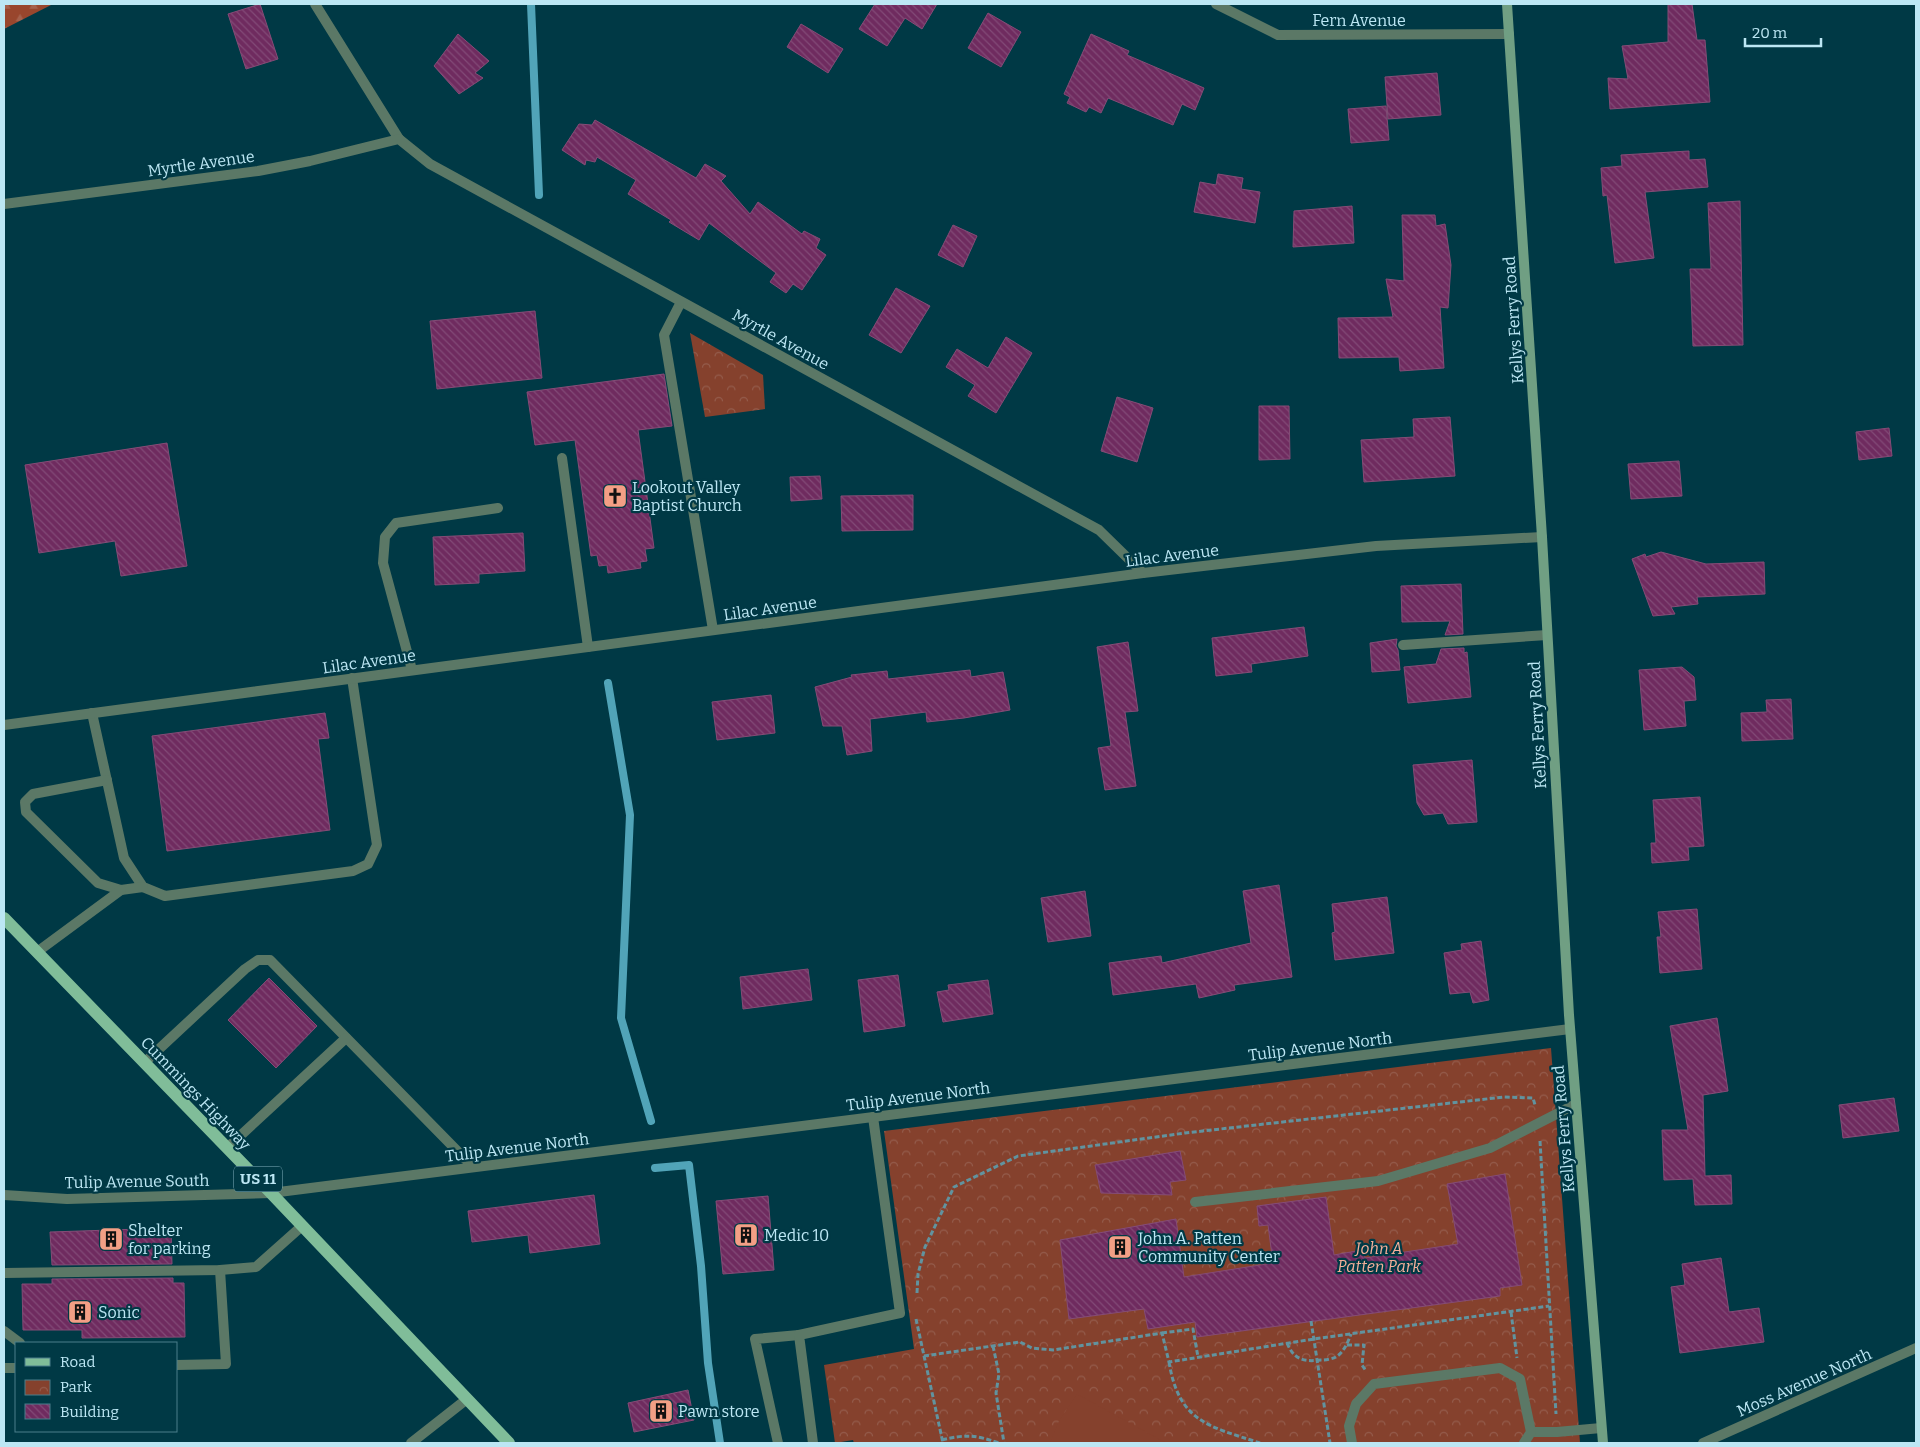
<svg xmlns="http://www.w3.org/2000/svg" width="1920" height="1447" font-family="Bitter,serif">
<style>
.forest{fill:url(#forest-firs)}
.park{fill:url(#park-crowns)}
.garden{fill:#85412d}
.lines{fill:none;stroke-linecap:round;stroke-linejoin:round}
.stream{stroke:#51a4b8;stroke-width:8}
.building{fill:url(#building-back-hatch);stroke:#854c76}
.path{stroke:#61939f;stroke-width:3;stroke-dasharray:5 2.5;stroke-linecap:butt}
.lane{stroke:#5b7866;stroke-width:10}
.street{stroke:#5b7866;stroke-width:10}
.secondary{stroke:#709f83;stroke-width:10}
.primary{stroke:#80bd99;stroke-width:12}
.labels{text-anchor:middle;stroke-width:4.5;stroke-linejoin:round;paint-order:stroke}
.shield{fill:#003945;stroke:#84b3c0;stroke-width:1}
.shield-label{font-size:15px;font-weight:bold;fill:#bce7f4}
.street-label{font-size:16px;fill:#bce7f4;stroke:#003945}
.poi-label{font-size:16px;fill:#bce7f4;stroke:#003945;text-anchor:start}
.park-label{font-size:16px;font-style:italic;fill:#f6b09a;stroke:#003945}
</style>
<defs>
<pattern id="forest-firs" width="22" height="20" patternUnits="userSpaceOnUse" patternTransform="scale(1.25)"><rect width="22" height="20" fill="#99462d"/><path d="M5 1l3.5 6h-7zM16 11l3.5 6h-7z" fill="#a5614c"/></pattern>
<pattern id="park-crowns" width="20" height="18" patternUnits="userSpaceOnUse" patternTransform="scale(1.25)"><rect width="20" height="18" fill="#85412d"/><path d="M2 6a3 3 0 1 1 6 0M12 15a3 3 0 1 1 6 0" fill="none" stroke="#945c4c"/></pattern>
<pattern id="building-back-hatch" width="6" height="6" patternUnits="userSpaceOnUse" patternTransform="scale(1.25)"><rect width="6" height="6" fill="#6f2b5f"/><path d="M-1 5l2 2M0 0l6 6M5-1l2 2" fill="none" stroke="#824a77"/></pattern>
</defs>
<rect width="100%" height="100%" fill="#003945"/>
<polygon class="forest" points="4,4 53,4 4,29"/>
<g class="park">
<polygon points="690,333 763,375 765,409 705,417"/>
<polygon points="1551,1048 1580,1443 854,1443 853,1440 835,1443 824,1365 914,1349 884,1131"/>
</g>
<polygon class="garden" points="1077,1394 1166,1443 1050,1443 1059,1421"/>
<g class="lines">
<g class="stream">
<polyline points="531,4 539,195"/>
<polyline points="608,683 630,815 621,1018 651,1121"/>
<polyline points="655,1168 689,1165 701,1266 708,1363 720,1443"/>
</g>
</g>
<g class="building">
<polygon points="260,4 278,59 246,69 228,14"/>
<polygon points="875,4 937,4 922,29 905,18 887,46 859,29"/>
<polygon points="1668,4 1692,4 1697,40 1705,40 1710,102 1610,109 1608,78 1628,79 1622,46 1668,42"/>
<polygon points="988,13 1021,32 1001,67 968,48"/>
<polygon points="801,24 843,49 828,73 787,47"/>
<polygon points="458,34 489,61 475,73 483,78 459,94 434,66"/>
<polygon points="1091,34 1129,51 1127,55 1204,88 1195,110 1182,104 1173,125 1108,98 1101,113 1089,107 1086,112 1067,103 1070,97 1064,94"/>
<polygon points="1437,73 1441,115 1388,119 1385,77"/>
<polygon points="1386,106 1389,140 1351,143 1348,109"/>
<polygon points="595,120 696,178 705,164 726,176 721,181 750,214 758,202 802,234 804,231 820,239 816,248 826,255 802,290 793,284 786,293 770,282 776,273 709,223 699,240 669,222 671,220 628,194 636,180 597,157 595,162 586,160 585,165 562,150 579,124 592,125"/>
<polygon points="1689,151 1689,160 1705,159 1708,187 1645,192 1654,258 1615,263 1607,195 1603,196 1601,168 1622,166 1621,155"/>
<polygon points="1218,174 1243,178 1241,189 1260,192 1255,223 1194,212 1200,182 1216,185"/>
<polygon points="1740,201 1743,345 1693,346 1690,269 1711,269 1708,203"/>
<polygon points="1352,206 1354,243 1293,247 1294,211"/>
<polygon points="1402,215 1435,215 1436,226 1445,224 1451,265 1448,308 1440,307 1444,368 1400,371 1399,357 1339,358 1338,318 1393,317 1386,279 1404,281"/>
<polygon points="953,225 977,236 963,267 938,255"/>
<polygon points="896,288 930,306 901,353 869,335"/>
<polygon points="535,311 542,378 437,389 430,321"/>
<polygon points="1006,337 1032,353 996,413 968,396 975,385 946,367 957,349 988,368"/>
<polygon points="664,374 672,426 638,430 654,548 645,549 647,561 640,562 641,568 608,573 607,565 599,566 597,555 591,556 575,440 535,445 527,392"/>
<polygon points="1117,397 1153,408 1137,462 1101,451"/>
<polygon points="1259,406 1289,406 1290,459 1259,460"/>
<polygon points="1450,417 1455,476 1364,482 1361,440 1414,437 1413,419"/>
<polygon points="1889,428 1892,456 1859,460 1856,432"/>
<polygon points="167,443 187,566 121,576 115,541 39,553 25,465"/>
<polygon points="1679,461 1682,496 1631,499 1628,464"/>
<polygon points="820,476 822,499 791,501 790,477"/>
<polygon points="913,495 913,530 842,531 841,496"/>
<polygon points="523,533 525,571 479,574 479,583 435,585 433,537"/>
<polygon points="1661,552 1706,564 1764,562 1765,594 1697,597 1698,604 1671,607 1675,614 1653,616 1632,559 1645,554 1646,557"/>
<polygon points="1461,584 1463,634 1445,635 1450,621 1402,622 1401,586"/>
<polygon points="1304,627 1308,656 1251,664 1252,672 1216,676 1212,638"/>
<polygon points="1397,639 1396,646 1398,650 1400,670 1372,672 1370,643"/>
<polygon points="1128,642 1138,711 1125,712 1136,786 1105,790 1098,748 1111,746 1097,647"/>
<polygon points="1464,648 1464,653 1467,652 1471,697 1408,703 1404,667 1436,664 1441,649"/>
<polygon points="1682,667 1694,677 1696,700 1684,701 1686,726 1644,730 1639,670"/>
<polygon points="970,670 971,677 1003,672 1010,710 964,718 927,722 926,712 870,719 872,751 847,755 842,726 823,726 815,687 852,677 851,675 887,671 888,679"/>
<polygon points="771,695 775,733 717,740 712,702"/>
<polygon points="1791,699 1793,739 1742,741 1741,713 1767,712 1766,700"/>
<polygon points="325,713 329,738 318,739 330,830 167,851 152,736"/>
<polygon points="1472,760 1477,822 1448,824 1443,813 1424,815 1417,803 1413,765"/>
<polygon points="1700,797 1704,846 1688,847 1689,860 1652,863 1651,843 1656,843 1653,800"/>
<polygon points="1279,885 1292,977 1234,985 1235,990 1199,998 1196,984 1113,995 1109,963 1161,956 1162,963 1251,943 1243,891"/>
<polygon points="1085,891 1091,936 1048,942 1041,898"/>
<polygon points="1387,897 1394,953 1335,960 1332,933 1335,932 1332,904"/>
<polygon points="1697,909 1702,969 1660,973 1657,937 1661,937 1658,912"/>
<polygon points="1481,941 1489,1000 1473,1003 1470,992 1450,994 1444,953 1462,950 1461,944"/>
<polygon points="808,969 812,1000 743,1009 740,977"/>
<polygon points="898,975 905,1026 864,1032 858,980"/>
<polygon points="269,978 317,1026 276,1068 228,1020"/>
<polygon points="988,980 993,1014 943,1022 937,992 949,990 948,985"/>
<polygon points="1717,1018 1728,1091 1703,1095 1705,1176 1731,1175 1732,1204 1695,1205 1693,1179 1664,1180 1662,1130 1688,1130 1670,1026"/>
<polygon points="1894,1098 1899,1131 1843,1138 1839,1105"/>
<polygon points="1180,1151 1186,1180 1170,1182 1172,1195 1101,1193 1095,1165"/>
<polygon points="1505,1174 1522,1285 1500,1288 1500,1296 1197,1337 1195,1322 1148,1329 1144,1309 1069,1319 1060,1240 1176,1219 1184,1277 1273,1263 1268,1225 1259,1226 1257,1206 1326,1197 1334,1255 1362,1250 1365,1258 1458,1244 1447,1184"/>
<polygon points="594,1195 600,1244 530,1253 528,1235 472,1242 468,1211"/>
<polygon points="768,1196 774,1270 723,1274 716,1201"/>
<polygon points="171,1228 172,1264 52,1265 50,1232"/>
<polygon points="1721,1258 1729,1312 1759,1308 1764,1342 1680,1353 1671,1287 1685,1285 1682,1264"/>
<polygon points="173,1278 173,1283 184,1283 185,1337 82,1338 82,1330 23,1330 22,1284 52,1284 52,1279"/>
<polygon points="688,1390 694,1420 634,1432 628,1403"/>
</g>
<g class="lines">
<g class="path">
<polyline points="1540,1141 1556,1414"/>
<polyline points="917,1293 918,1274 925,1247 954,1187 1018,1156 1185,1133 1504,1097 1533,1098 1535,1105"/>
<polyline points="1511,1312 1517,1358"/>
<polyline points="916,1319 943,1443"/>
<polyline points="1311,1321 1330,1443"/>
<polyline points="1162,1333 1193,1329 1198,1357"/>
<path d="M 1287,1343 C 1294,1360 1304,1362 1321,1360 C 1326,1360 1332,1359 1336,1357 C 1344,1352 1348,1342 1351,1334"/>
<polyline points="1347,1345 1364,1345 1362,1365 1366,1371"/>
<polyline points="993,1346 999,1374 996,1393 1004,1443"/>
<polyline points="924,1356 1020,1342 1032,1348 1053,1350 1162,1333 1169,1362 1314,1339 1549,1306"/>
<path d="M 1169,1362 C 1179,1422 1208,1426 1260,1443"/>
<path d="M 942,1440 C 966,1434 976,1435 999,1443"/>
</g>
<g class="lane">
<polyline points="681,302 664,335 713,630"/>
<polyline points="562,458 588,647"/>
<polyline points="412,670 383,563 385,537 396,523 498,508"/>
<polyline points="92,713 124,858 143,887 165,896 353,871 368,864 377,845 352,678"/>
<polyline points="107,780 33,794 25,802 26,812 98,883 121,890 143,887"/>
<polyline points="37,952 121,890"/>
<polyline points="144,1063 245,969 258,960 270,960 473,1167"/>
<polyline points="227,1148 346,1038"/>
<polyline points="1195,1202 1378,1181 1490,1148 1576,1104"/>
<polyline points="4,1273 220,1270 256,1267 302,1226"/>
<polyline points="4,1331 20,1343"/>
<polyline points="176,1365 226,1364 220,1270"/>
<polyline points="4,1368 16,1368"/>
<polyline points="1531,1432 1557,1432 1601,1428"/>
<polyline points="411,1443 467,1399"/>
<polyline points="778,1443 755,1339 799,1335"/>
<polyline points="813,1443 799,1335 900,1313 873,1117"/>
<polyline points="1352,1443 1349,1426 1356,1404 1374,1384 1500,1368 1520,1379 1531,1432 1524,1443"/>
</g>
<g class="street">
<polyline points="315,4 399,139"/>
<polyline points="1216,4 1278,35 1509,34"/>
<polyline points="4,204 258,171 310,161 399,139 430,164 1099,530 1143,573"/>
<polyline points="1403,645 1547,635"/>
<polyline points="4,725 1143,573 1376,546 1542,537"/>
<polyline points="4,1195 67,1199 271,1193 1570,1029"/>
<polyline points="1703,1443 1916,1348"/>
</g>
<polyline class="secondary" points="1507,4 1542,537 1569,1015 1603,1443"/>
<polyline class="primary" points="4,918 271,1193 509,1443"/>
</g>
<defs>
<symbol id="church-square" viewBox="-11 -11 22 22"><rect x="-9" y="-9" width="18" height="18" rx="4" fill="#f39f85" stroke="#003945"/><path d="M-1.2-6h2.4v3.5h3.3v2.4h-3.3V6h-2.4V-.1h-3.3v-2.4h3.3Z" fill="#111"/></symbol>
<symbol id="building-square" viewBox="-11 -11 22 22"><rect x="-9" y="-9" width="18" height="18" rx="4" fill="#f39f85" stroke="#003945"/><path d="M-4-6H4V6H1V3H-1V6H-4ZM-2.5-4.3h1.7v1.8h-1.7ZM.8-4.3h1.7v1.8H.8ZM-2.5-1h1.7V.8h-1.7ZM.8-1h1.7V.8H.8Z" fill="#111"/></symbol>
</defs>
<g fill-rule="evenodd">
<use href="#church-square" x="601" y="482" width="28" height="28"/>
<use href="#building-square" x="732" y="1221" width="28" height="28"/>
<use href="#building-square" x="97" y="1225" width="28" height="28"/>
<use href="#building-square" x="1106" y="1233" width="28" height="28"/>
<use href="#building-square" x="66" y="1298" width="28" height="28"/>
<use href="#building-square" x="647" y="1397" width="28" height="28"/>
</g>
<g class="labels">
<rect class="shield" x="234" y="1166.5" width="48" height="25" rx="4"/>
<g class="shield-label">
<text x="258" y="1184">US 11</text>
</g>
<g class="street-label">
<text x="1359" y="26">Fern Avenue</text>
<text transform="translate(201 163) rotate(-8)" y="6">Myrtle Avenue</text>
<text transform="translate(1513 320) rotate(-94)" y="6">Kellys Ferry Road</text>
<text transform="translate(781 339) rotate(29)" y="6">Myrtle Avenue</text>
<text transform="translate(1172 555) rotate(-7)" y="6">Lilac Avenue</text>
<text transform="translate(770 608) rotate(-8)" y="6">Lilac Avenue</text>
<text transform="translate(369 661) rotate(-8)" y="6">Lilac Avenue</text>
<text transform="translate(1537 725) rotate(-93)" y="6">Kellys Ferry Road</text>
<text transform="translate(1320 1046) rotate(-7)" y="6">Tulip Avenue North</text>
<text transform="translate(196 1093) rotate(46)" y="6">Cummings Highway</text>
<text transform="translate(918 1096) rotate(-7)" y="6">Tulip Avenue North</text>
<text transform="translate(1563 1129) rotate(-95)" y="6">Kellys Ferry Road</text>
<text transform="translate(517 1147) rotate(-7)" y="6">Tulip Avenue North</text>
<text transform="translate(137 1181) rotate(-1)" y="6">Tulip Avenue South</text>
<text transform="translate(1804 1382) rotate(-24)" y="6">Moss Avenue North</text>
</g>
<g class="poi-label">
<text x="632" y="493">Lookout Valley<tspan x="632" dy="18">Baptist Church</tspan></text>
<text x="128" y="1236">Shelter<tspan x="128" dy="18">for parking</tspan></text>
<text x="764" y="1241">Medic 10</text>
<text x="1138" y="1244">John A. Patten<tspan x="1138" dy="18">Community Center</tspan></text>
<text x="98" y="1318">Sonic</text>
<text x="678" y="1417">Pawn store</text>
</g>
<g class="park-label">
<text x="1379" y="1254">John A<tspan x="1379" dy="18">Patten Park</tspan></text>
</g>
</g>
<rect width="1920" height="1447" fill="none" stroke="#bce7f4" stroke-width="10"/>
<rect x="15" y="1342" width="162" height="90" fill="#003945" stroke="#4b7f8b"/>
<rect x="25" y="1358" width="25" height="8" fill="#80bd99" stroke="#4b7f8b"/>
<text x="60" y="1367" font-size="15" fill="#bce7f4">Road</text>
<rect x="25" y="1380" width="25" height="15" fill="url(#park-crowns)" stroke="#4b7f8b"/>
<text x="60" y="1392" font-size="15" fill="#bce7f4">Park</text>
<rect x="25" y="1404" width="25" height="15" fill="url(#building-back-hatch)" stroke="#4b7f8b"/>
<text x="60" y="1417" font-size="15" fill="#bce7f4">Building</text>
<path d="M1745 38v8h76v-8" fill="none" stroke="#bce7f4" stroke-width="2.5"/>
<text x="1752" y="38" font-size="15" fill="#bce7f4" stroke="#003945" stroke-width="4" paint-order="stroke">20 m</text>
</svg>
